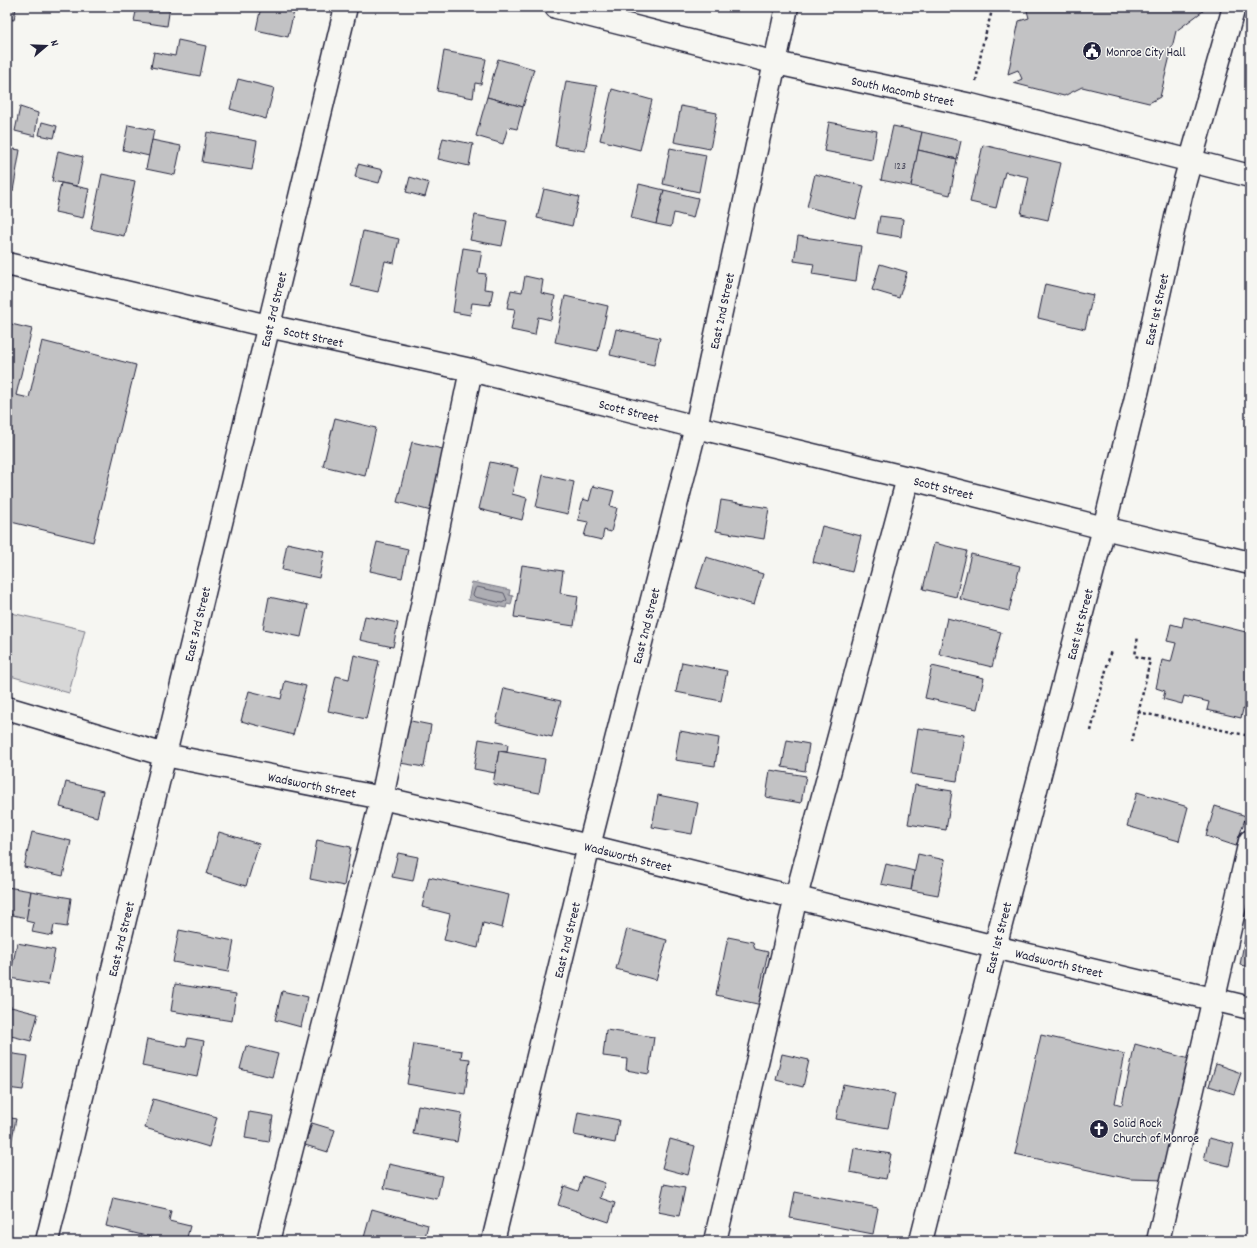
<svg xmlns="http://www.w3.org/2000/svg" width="1257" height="1248" font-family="Dekko,sans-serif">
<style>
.green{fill:#d7d7d7;stroke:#7c7c89}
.water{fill:#adadb3;stroke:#757583}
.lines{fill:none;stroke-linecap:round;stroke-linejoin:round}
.shore{stroke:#5a5a6b;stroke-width:1}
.building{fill:#c2c2c4;stroke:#22223b}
.minor-casing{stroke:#22223b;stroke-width:25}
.path{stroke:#22223b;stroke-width:2.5;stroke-dasharray:3 3;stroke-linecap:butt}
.minor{stroke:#f6f6f2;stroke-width:22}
.labels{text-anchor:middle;stroke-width:3;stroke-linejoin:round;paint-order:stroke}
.number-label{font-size:11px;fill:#4a4a5d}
.poi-label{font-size:13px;fill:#22223b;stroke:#f6f6f2;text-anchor:start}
.street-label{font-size:13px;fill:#22223b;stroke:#f6f6f2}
</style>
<rect width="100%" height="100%" fill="#f6f6f2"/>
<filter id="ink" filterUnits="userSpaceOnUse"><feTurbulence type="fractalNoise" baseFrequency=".025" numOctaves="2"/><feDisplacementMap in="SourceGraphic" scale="8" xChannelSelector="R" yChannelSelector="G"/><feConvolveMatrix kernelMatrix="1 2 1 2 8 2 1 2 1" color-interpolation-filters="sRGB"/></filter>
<g filter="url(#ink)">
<polygon class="green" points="7,612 85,630 69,693 7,675"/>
<polygon class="water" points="472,582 510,590 509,595 513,596 511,605 507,604 506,608 468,600"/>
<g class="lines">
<polygon class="shore" points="477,587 504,593 507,600 502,603 475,597 473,595 475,589"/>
</g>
<g class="building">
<polygon points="7,7 16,7 14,20 7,19"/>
<polygon points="137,7 170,7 167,26 134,21"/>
<polygon points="261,7 295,7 288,37 256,30"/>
<polygon points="1026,7 1204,7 1203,11 1176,31 1160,97 1149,103 1082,87 1064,96 1013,83 1022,79 1018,70 1008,74 1019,21 1029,18"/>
<polygon points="178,40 206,46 200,76 151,67 154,52 175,56"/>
<polygon points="444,51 486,59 481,84 475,83 473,98 437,91"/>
<polygon points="498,59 534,69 523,107 487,97"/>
<polygon points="238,79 274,88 266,119 230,109"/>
<polygon points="566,81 597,86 585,151 555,146"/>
<polygon points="612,89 652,100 640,150 600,140"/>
<polygon points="487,97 523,107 517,129 508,127 503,144 476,136"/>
<polygon points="681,106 717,113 710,149 674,142"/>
<polygon points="20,107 38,113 35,136 15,131"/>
<polygon points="42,122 57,126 54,138 39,135"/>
<polygon points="829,122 877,131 872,160 824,151"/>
<polygon points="128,125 154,130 149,156 123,150"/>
<polygon points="893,126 922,132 911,186 881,180"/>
<polygon points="207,132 257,141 252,170 202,162"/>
<polygon points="922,132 961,141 957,159 918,150"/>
<polygon points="443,138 473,144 469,166 438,159"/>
<polygon points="152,140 181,146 175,175 146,169"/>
<polygon points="983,145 1061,163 1048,220 1021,214 1029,177 1005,172 996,208 970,202"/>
<polygon points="7,148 20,150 13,191 7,190"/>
<polygon points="670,148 706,155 699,192 663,184"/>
<polygon points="918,150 957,159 950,195 911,186"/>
<polygon points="58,151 83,157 77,186 52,181"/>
<polygon points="358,164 383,170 379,183 355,177"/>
<polygon points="102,174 135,181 124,236 91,229"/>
<polygon points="815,174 864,186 856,219 807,207"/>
<polygon points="410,177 429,183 425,197 406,192"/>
<polygon points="61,183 89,189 83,218 55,212"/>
<polygon points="639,184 664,190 656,224 631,218"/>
<polygon points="544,189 579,197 572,226 537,218"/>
<polygon points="664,190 698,198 693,218 674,213 671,227 656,224"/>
<polygon points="475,215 507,221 502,246 470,240"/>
<polygon points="880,216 903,219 901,237 877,233"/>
<polygon points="363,231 399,239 394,263 385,261 378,292 351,286"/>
<polygon points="798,236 861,246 856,281 812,274 814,264 794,261"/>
<polygon points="463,248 482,251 478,273 486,274 484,289 493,290 490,305 472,303 470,315 453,312"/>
<polygon points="880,264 907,272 899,298 872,290"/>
<polygon points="525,276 543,280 541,293 555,296 551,320 538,317 535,335 511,330 515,309 507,308 511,290 522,292"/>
<polygon points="1045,284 1093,295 1085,329 1038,318"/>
<polygon points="565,296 608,306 598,351 555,342"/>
<polygon points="7,323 32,329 16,395 29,398 42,341 136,365 93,542 7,521"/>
<polygon points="616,329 660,338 654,365 610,355"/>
<polygon points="335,418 376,428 365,476 323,466"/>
<polygon points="412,442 447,450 431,511 397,502"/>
<polygon points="490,462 518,468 512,494 527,498 522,520 479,509"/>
<polygon points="543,475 574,482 568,514 536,507"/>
<polygon points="593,486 614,491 610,506 617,508 611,532 604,530 602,540 584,536 588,522 578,520 583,499 589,501"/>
<polygon points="721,500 769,508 764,539 716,531"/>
<polygon points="822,526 861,536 852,572 813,562"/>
<polygon points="377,542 408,549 402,578 370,571"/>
<polygon points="287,543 324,551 319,578 282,570"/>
<polygon points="934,543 967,551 956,597 923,589"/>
<polygon points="971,554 1020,566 1009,611 960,599"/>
<polygon points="706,557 763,574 754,605 696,588"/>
<polygon points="522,565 563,571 560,593 578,596 574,626 514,617"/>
<polygon points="269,597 308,605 301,637 263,629"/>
<polygon points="365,616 398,623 393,647 360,640"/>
<polygon points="1184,617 1250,633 1250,711 1243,709 1241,718 1207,710 1209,702 1184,696 1182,704 1163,699 1165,691 1156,688 1162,660 1171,662 1176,643 1167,641 1171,624 1182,627"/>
<polygon points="947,618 1001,632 992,667 939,654"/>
<polygon points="354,655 379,661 366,719 328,711 336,676 349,679"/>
<polygon points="682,662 727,671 721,701 676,692"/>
<polygon points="932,666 984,678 977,709 925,698"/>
<polygon points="285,681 306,686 293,735 241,721 249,691 281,699"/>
<polygon points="504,688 561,701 552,737 496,723"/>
<polygon points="401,719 431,725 424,767 394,762"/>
<polygon points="918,728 964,735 957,781 911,774"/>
<polygon points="680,731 719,738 715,766 675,760"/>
<polygon points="479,739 508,744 507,752 499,751 495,773 474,769"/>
<polygon points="787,740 809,744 805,771 782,767"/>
<polygon points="499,751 545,759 539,793 493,784"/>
<polygon points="770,770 806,776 801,803 766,797"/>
<polygon points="66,782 103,791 97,817 60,807"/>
<polygon points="915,785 952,791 946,830 908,824"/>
<polygon points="1137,792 1188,807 1179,841 1127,826"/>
<polygon points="658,795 698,803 692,834 652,827"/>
<polygon points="1215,806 1246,816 1236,846 1206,836"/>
<polygon points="32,832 71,841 63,876 24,867"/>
<polygon points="219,832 259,844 246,886 207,874"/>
<polygon points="317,840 351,847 344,886 310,879"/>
<polygon points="398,853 418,857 413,881 392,877"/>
<polygon points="918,854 945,860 938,895 911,890"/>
<polygon points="886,864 914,871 911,890 881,884"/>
<polygon points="429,877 509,895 502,928 483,923 478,948 444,940 450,914 422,907"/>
<polygon points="7,887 31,891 27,918 7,914"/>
<polygon points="31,891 71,898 67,927 54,925 52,936 32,932 34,923 26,921"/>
<polygon points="1247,926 1250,927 1250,967 1240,965"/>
<polygon points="627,929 667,940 656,980 616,969"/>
<polygon points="179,930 234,941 228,972 173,962"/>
<polygon points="728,937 753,942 755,949 768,952 760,988 764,992 762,1005 716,995"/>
<polygon points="17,943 55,950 48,985 10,978"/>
<polygon points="175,984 236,994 232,1021 171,1011"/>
<polygon points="282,991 308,997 301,1027 275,1020"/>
<polygon points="7,1006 38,1014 31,1041 7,1035"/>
<polygon points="606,1030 654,1037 649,1074 626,1070 627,1059 603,1056"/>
<polygon points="1041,1035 1125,1054 1115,1103 1122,1105 1135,1044 1193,1060 1166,1180 1130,1179 1015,1154"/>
<polygon points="188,1038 204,1041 197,1077 142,1066 147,1039 186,1047"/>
<polygon points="414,1044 462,1051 461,1058 470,1059 465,1094 407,1084"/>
<polygon points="246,1046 278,1054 272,1077 240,1069"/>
<polygon points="7,1053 28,1056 23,1090 7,1088"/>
<polygon points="782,1054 809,1060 803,1087 776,1080"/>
<polygon points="1216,1064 1241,1073 1234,1094 1209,1086"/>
<polygon points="843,1084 895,1094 888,1128 836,1119"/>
<polygon points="153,1099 217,1117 209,1147 145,1128"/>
<polygon points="418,1105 462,1113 457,1142 413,1134"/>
<polygon points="249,1112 273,1116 269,1142 245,1138"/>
<polygon points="578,1112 619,1120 615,1143 574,1135"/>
<polygon points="7,1117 16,1119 10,1148 7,1147"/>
<polygon points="312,1123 335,1130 328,1152 305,1145"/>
<polygon points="1209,1138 1234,1144 1229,1166 1204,1160"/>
<polygon points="670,1139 695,1146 688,1175 662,1168"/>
<polygon points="854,1148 891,1154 886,1179 850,1172"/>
<polygon points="389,1164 442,1176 437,1199 384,1188"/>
<polygon points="583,1176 605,1183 600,1198 615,1203 609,1222 558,1205 564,1186 578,1191"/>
<polygon points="664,1184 685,1188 679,1216 658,1212"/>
<polygon points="795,1192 878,1208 873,1234 790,1218"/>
<polygon points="113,1198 171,1211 169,1221 190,1226 186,1241 157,1241 158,1239 106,1226"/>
<polygon points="372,1209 428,1225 424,1241 363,1241"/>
<polygon points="736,1237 755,1241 735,1241"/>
</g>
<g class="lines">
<defs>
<g id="minor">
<path id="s1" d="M 556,7 L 776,63 L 971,105 L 1250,176"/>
<path id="s2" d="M 7,264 L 268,326 L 471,370 L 696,427 L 908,478 L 1104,528 L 1250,563"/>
<path id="s3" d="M 7,708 L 165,755 L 382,798 L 589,846 L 995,947 L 1250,1008"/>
<path id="s4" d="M 47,1241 L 346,7"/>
<polyline points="268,1241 382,798 471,370"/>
<path id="s5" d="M 493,1241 L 589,846 L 696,427 L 787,7"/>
<polyline points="715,1241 796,897 908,478"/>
<path id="s6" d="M 921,1241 L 995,947 L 1104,528 L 1138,389 L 1181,195 L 1234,7"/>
<polyline points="1158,1241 1250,841"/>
</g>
</defs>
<use href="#minor" class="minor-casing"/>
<g class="path">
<polyline points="976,81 983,43 993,7"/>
<polyline points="1138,712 1250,736"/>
<polyline points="1091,731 1111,650"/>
<polyline points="1132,742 1150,660 1135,656 1138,636"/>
</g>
<use href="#minor" class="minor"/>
</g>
</g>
<defs>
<symbol id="civic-disc" viewBox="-11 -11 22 22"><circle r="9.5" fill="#22223b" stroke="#f6f6f2"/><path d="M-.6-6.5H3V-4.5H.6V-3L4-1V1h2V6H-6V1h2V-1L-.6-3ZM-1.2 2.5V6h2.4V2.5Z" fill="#fff"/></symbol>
<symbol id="church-disc" viewBox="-11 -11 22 22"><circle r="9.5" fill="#22223b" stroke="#f6f6f2"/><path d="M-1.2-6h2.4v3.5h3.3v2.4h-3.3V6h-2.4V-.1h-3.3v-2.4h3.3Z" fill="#fff"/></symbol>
</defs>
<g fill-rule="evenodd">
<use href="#civic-disc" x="1081" y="40" width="22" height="22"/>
<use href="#church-disc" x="1088" y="1118" width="22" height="22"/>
</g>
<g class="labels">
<g class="number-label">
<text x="900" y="169">123</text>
</g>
<g class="poi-label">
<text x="1106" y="56">Monroe City Hall</text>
<text x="1113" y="1127">Solid Rock<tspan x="1113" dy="15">Church of Monroe</tspan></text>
</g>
<g class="street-label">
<text dy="5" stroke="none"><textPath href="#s1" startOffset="357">South Macomb Street</textPath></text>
<text dy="5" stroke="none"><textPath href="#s4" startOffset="959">East 3rd Street</textPath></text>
<text dy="5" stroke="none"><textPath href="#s6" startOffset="961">East 1st Street</textPath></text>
<text dy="5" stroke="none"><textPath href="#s5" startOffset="958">East 2nd Street</textPath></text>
<text dy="5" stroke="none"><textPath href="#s2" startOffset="315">Scott Street</textPath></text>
<text dy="5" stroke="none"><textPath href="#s2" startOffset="639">Scott Street</textPath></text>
<text dy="5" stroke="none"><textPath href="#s2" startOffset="963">Scott Street</textPath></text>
<text dy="5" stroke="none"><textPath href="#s4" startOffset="635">East 3rd Street</textPath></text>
<text dy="5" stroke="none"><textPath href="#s6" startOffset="637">East 1st Street</textPath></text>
<text dy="5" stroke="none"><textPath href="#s5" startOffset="634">East 2nd Street</textPath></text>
<text dy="5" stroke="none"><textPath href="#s3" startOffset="315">Wadsworth Street</textPath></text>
<text dy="5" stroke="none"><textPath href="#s3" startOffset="639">Wadsworth Street</textPath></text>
<text dy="5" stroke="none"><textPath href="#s6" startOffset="313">East 1st Street</textPath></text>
<text dy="5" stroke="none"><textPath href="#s4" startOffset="311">East 3rd Street</textPath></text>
<text dy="5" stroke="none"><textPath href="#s5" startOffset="310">East 2nd Street</textPath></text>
<text dy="5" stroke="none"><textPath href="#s3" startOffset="1083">Wadsworth Street</textPath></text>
</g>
</g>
<rect width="1257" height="1248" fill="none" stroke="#f6f6f2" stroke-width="24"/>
<rect x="12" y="12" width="1233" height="1224" fill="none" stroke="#22223b" stroke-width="1.5" filter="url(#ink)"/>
<g transform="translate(46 46) rotate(71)" stroke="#f6f6f2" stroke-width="3" paint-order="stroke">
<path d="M0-3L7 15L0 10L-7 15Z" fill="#22223b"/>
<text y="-6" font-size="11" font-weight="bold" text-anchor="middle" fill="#22223b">N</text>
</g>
</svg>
